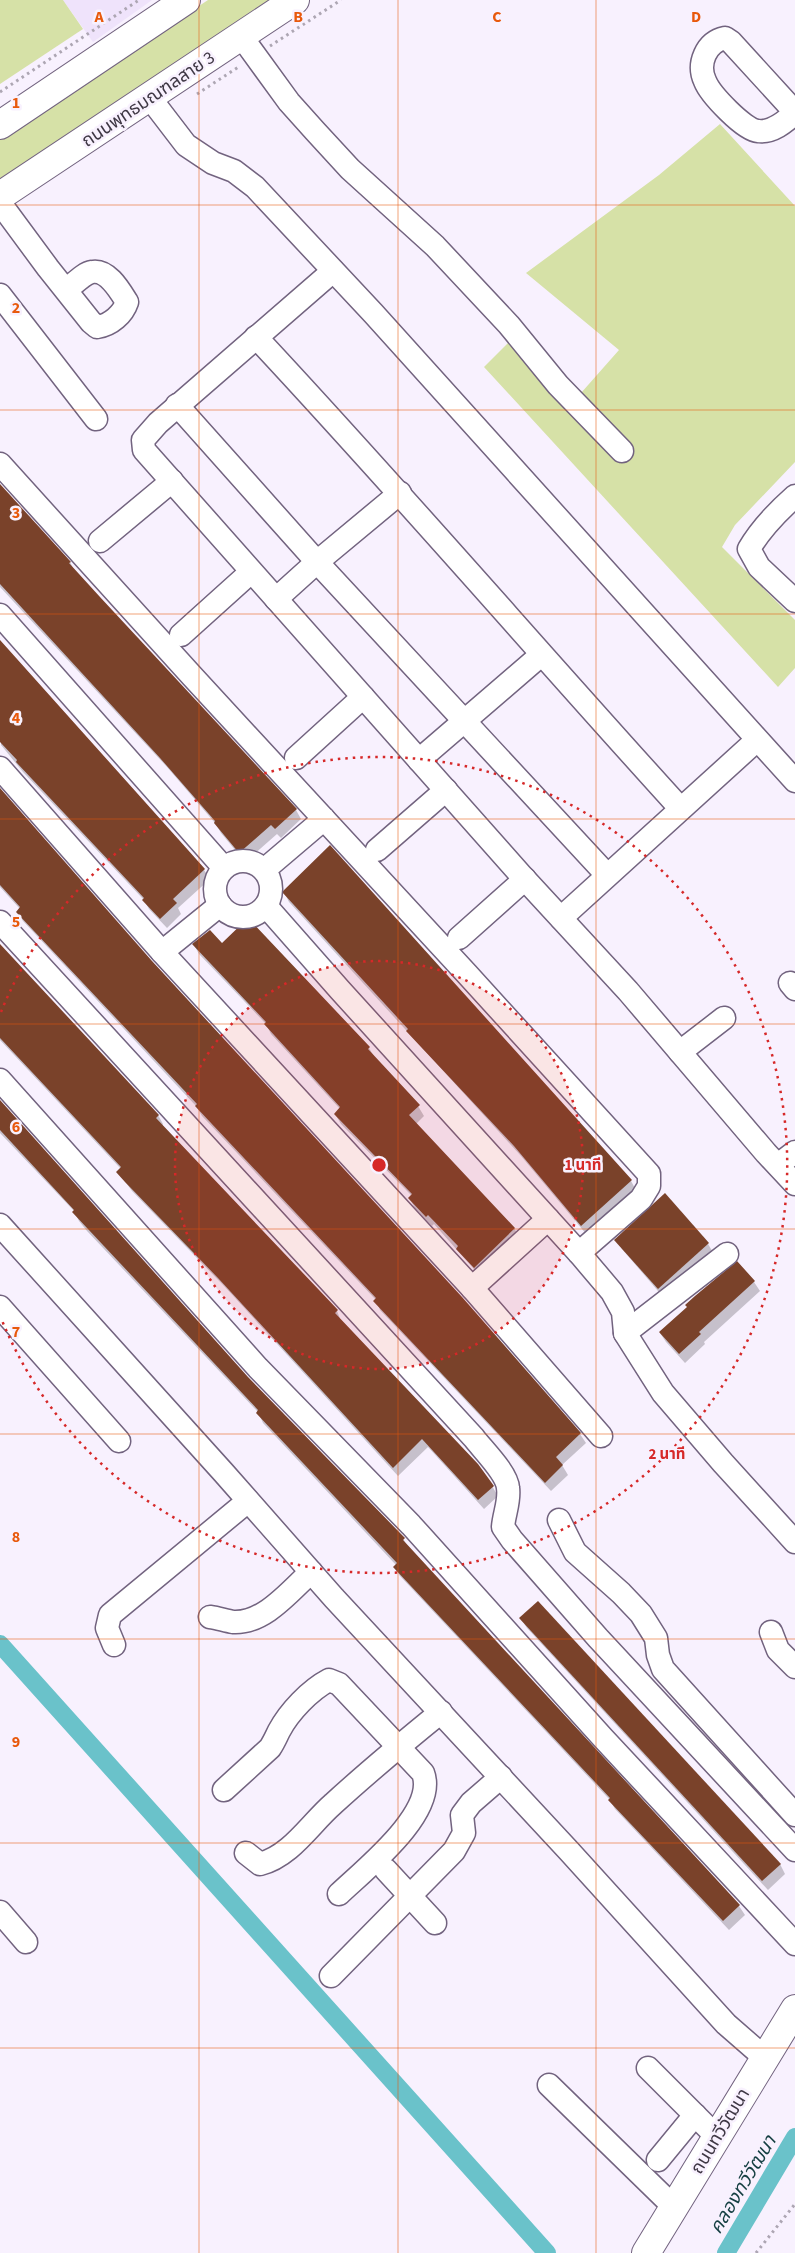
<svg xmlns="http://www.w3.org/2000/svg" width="795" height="2253" font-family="'Source Sans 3','Noto Sans Thai',sans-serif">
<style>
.built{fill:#efe3fb}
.green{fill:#d6e1a7}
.shadow{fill:#0003}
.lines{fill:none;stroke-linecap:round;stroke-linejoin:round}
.canal{stroke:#6ac2ca;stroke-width:18}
.building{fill:#7a422a}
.minor-casing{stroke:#72637f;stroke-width:25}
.major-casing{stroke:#72637f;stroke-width:30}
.path{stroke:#ada6b3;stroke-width:3;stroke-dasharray:2.5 4;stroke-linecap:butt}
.minor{stroke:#fff;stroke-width:22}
.major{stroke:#fff;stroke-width:28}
.grid{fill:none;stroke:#e8590c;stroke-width:1;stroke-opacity:0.55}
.ring{fill:none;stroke:#d62828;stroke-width:2.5;stroke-dasharray:2.5 5}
.labels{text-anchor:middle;stroke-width:5;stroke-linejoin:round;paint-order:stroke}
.street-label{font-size:18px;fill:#3f3845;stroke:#f8f1fe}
.water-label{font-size:19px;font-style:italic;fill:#143e41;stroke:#f8f1fe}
.grid-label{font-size:16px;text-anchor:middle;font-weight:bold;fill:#e8590c;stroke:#f8f1fe;stroke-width:5;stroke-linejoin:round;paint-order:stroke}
.centre{fill:#d62828;stroke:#f8f1fe;stroke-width:2.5}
.ring-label{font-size:15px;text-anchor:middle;font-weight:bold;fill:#d62828;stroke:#f8f1fe;stroke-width:5;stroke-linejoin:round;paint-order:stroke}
</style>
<rect width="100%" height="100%" fill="#f8f1fe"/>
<polygon class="built" points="63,0 152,0 93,42"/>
<g class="green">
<polygon points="0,0 63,0 83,29 0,84"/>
<polygon points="208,0 269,0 0,180 0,139"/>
<polygon points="720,124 795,206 795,462 735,525 722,547 795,620 795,668 778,687 484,367 509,342 581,393 619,350 526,273 659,175"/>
</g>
<g class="shadow">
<polygon points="0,486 70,562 75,572 296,810 301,819 281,838 277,834 245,862 221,833 215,823 167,767 0,587"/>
<polygon points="0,644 204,870 210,879 178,908 181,914 167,928 149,909 144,900 23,772 1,745"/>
<polygon points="0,790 151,962 461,1298 580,1434 586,1443 562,1465 568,1475 551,1491 380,1310 376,1300 202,1116 196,1106 23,921 17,912 20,909 0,887"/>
<polygon points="284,892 631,1181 636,1190 587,1235 521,1156 289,902"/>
<polygon points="194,945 222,945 369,1048 375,1058 418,1106 424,1116 416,1124 514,1228 520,1238 480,1276 434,1224 432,1226 415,1208 409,1198 412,1196 341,1124 335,1114 340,1109 271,1034 266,1024 199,954"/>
<polygon points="0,948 158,1115 163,1124 162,1126 337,1311 341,1321 483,1471 498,1496 484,1509 428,1447 398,1476 225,1287 132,1191 118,1172 121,1169 0,1040"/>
<polygon points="0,1102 247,1378 401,1535 409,1549 739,1906 745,1915 729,1930 615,1809 609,1799 400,1576 394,1567 396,1565 263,1423 258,1412 87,1231 79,1221 74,1211 0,1133"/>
<polygon points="665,1195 708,1244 714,1254 664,1298 622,1249 616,1240"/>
<polygon points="737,1263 754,1282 760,1291 704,1342 705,1344 685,1363 666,1342 660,1333"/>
<polygon points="521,1619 780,1864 785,1874 768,1890 527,1628"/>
</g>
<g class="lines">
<g class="canal">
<polyline points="0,1644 547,2253"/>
<polyline points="726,2253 795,2137"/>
</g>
</g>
<g class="building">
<polygon points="0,484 71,562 69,563 100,597 297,809 275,829 271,825 239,853 214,823 215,821 160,758 0,584"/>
<polygon points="0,640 205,869 173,899 177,903 160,919 142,900 144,898 16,762 17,760 0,742"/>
<polygon points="0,788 152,961 462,1297 581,1433 556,1457 563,1465 545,1483 373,1301 376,1298 195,1106 197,1104 16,912 20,907 0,885"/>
<polygon points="330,845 632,1180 581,1226 514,1146 406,1031 408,1029 282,892"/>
<polygon points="248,918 370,1047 368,1049 420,1105 409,1115 515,1228 474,1268 456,1249 458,1246 428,1215 426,1217 408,1198 412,1194 334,1114 340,1107 264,1024 266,1022 192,944 210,930 222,943"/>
<polygon points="0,944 159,1115 156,1118 338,1310 335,1313 478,1464 494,1486 478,1500 422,1439 393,1468 218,1278 125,1182 116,1172 121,1167 0,1038"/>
<polygon points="0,1100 248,1377 401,1534 405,1538 403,1540 740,1905 723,1921 608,1800 610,1798 393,1567 397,1563 256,1413 258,1410 72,1212 74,1210 0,1130"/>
<polygon points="665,1193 709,1243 658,1289 614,1240"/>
<polygon points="737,1261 755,1281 699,1332 701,1334 679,1354 659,1332 687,1307 685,1305 695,1296"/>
<polygon points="538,1601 781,1864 762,1881 519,1618"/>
</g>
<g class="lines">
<defs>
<g id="minor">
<polyline points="241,36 289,102 315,131 350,169 435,246 509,325 558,385 622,451"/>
<polyline points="150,98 186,145 213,163 234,171 255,187 373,313 795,781"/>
<path d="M 795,112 L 731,42 L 725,38 C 706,42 697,64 705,81 C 710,94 744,130 758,131 C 772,133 785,122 795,113"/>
<path d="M 0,203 L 48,268 L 91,322 L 97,327 C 111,325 123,314 127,302 C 120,291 108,269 92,272 C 84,273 73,285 66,290"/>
<polyline points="333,271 158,423 143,440 144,450 521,875 628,991 766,1153 795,1184"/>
<polyline points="0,295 96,419"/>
<path d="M 256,337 C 401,492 538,652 680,808"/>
<polyline points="177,405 317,562 607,875"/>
<polyline points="0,464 192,676 467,974 649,1174 649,1186 641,1199 579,1253"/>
<path d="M 795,496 C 777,512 761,528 749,549 L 759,567 L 795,601"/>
<polyline points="100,541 172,481"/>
<polyline points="276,599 317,562 400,493"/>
<polyline points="0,615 224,868"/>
<polyline points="181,635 251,572"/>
<polyline points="296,758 363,697"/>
<polyline points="419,760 541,655"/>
<polyline points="0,768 162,952 472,1288 601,1436"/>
<polyline points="377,850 446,790"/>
<circle cx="243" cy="889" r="28"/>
<polyline points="264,870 324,819"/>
<polyline points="266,906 340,990 579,1253 612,1292 623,1312 625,1333 663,1393 723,1463 795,1542"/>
<polyline points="561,918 757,740"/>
<path d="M 0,922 L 474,1438 C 483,1450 507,1473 508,1488 C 510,1501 504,1514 503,1527 L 512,1540 L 598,1638 L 795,1850"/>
<polyline points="459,938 525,879"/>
<polyline points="162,952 220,905"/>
<polyline points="790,983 795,989"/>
<polyline points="680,1052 724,1018"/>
<polyline points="0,1080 258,1368 411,1525 603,1738 795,1944"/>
<polyline points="778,1165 795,1152"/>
<polyline points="0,1225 223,1472 334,1598 569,1851 726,2024 765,2058"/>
<polyline points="472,1288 548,1219"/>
<polyline points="0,1307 119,1441"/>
<polyline points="625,1333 727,1254"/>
<polyline points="559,1520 575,1552 621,1593 641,1614 656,1638 658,1655 663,1669 795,1815"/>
<path d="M 210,1617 C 218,1618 226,1621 233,1622 C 264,1624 290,1591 311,1572"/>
<polyline points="771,1632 778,1650 795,1667"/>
<polyline points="114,1645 107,1628 110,1615 248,1501"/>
<path d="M 224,1790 L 270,1748 C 274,1742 276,1737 279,1731 C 289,1712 310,1690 329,1680 L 339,1684 L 423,1773 C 438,1812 364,1870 339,1894"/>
<path d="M 246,1853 L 260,1864 C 291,1856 310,1824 333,1804 C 368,1772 404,1742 441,1712"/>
<polyline points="386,1870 435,1923"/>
<polyline points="0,1912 26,1942"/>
<polyline points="331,1976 454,1851 464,1833 462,1815 471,1803 501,1777"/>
<polyline points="648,2068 717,2137"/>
<polyline points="549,2085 674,2207"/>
<polyline points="658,2160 695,2115"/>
</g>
<g id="major">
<polyline points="0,125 186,0"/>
<polyline points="0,196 295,0"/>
<polyline points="646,2253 795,2009"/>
</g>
</defs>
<use href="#minor" class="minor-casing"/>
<use href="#major" class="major-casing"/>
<g class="path">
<polyline points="270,46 341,0"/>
<polyline points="0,92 139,0"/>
<polyline points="197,94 240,66"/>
<polyline points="756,2253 795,2204"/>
</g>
<use href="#minor" class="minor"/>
<use href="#major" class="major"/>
</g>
<path class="grid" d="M 199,0 L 199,2253M 398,0 L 398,2253M 596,0 L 596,2253M 0,205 L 795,205M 0,410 L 795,410M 0,614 L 795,614M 0,819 L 795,819M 0,1024 L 795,1024M 0,1229 L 795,1229M 0,1434 L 795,1434M 0,1639 L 795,1639M 0,1843 L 795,1843M 0,2048 L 795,2048"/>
<circle cx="379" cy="1165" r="204" fill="#d62828" fill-opacity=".12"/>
<g class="ring">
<circle cx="379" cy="1165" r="204"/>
<path d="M1 1012A408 408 0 1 1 1 1318"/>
</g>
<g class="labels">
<g class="street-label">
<text transform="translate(148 99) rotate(-34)" y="6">ถนนพุทธมณฑลสาย 3</text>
<text transform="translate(720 2131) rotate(-59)" y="6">ถนนทวีวัฒนา</text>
</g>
<g class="water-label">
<text transform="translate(742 2184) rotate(-59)" y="7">คลองทวีวัฒนา</text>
</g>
</g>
<g class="grid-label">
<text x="99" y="22">A</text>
<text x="298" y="22">B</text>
<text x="497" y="22">C</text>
<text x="696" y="22">D</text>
<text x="16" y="108">1</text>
<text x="16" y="313">2</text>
<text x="16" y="518">3</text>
<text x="16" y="723">4</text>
<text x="16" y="927">5</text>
<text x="16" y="1132">6</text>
<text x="16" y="1337">7</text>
<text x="16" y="1542">8</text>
<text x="16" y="1747">9</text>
</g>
<circle cx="379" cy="1165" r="8" class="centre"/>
<g class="ring-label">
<text x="583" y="1170">1 นาที</text>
<text x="667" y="1459">2 นาที</text>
</g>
</svg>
